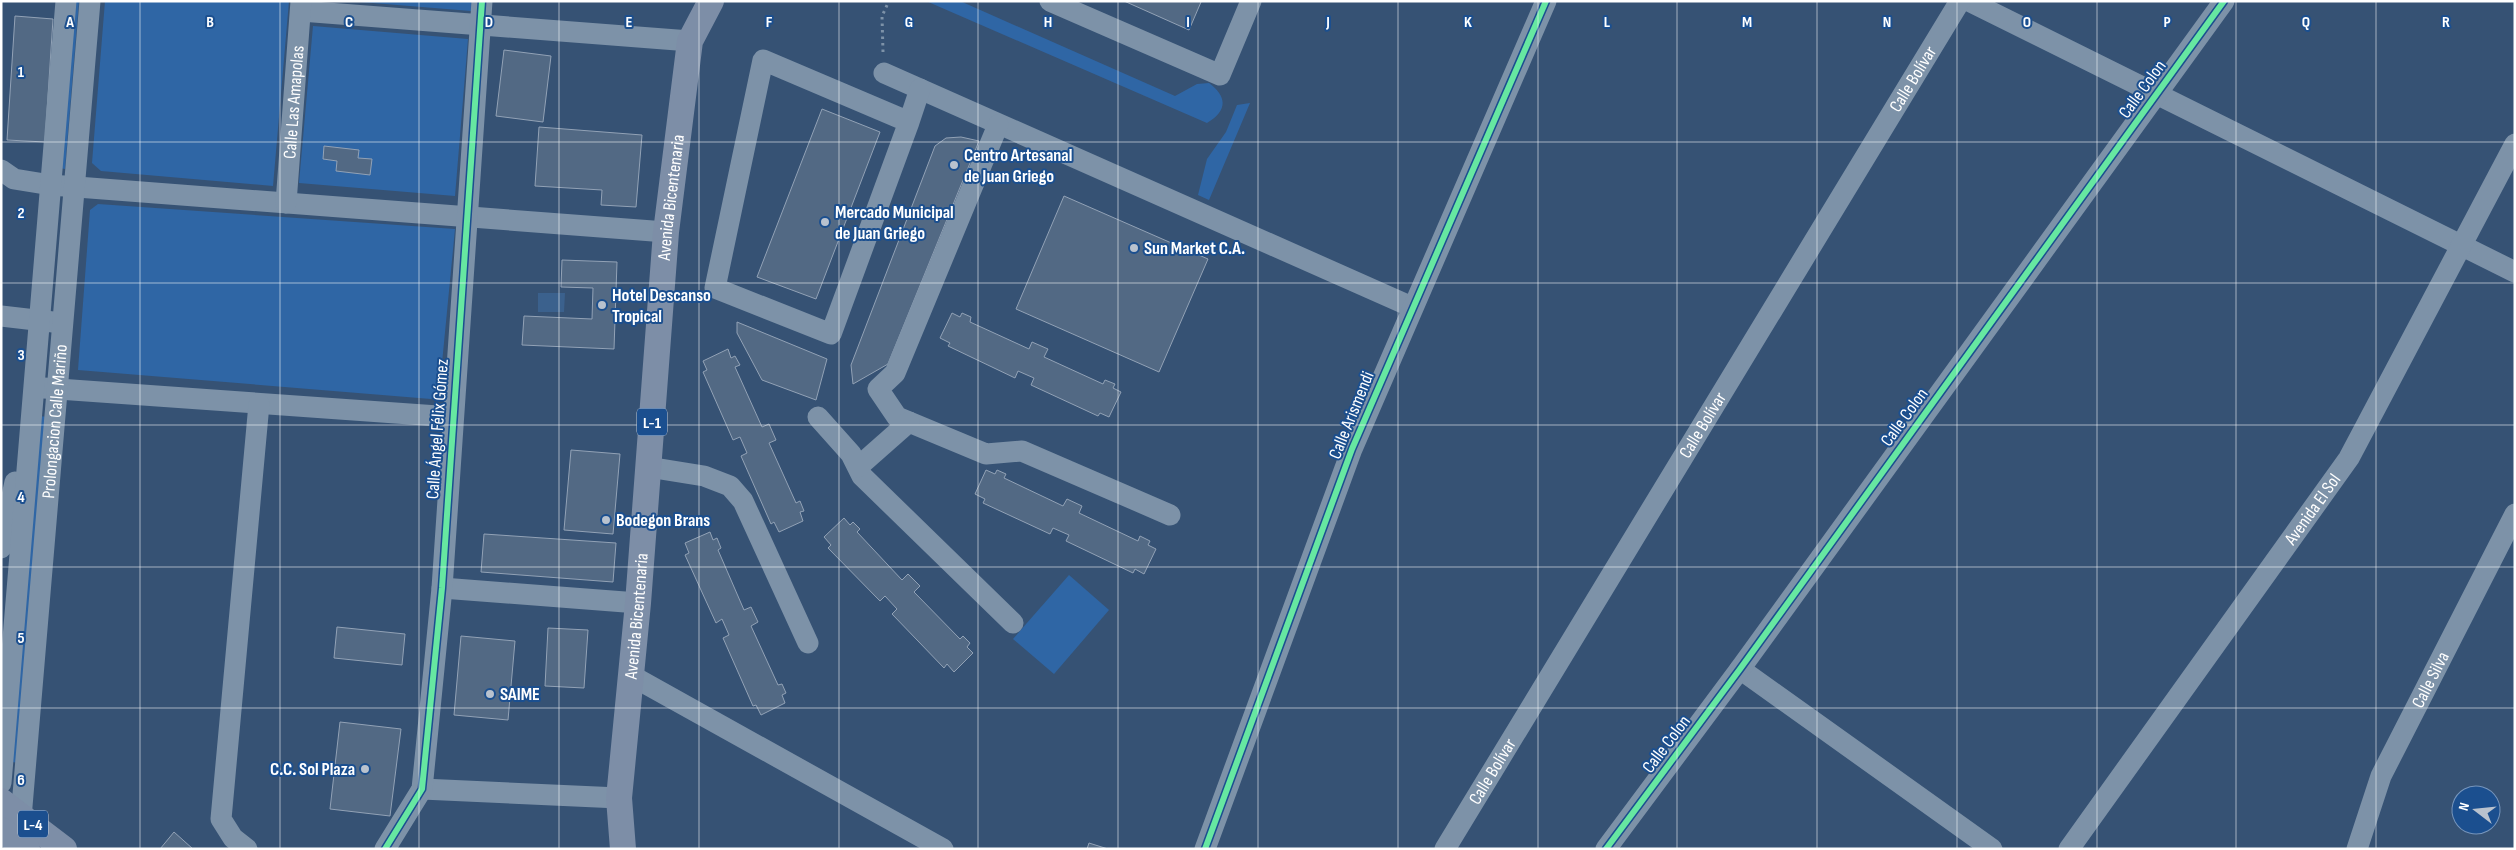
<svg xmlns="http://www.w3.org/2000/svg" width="2516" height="850" font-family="'Sofia Sans Condensed',sans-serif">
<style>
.green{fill:#2f66a5}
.water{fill:#3b618d}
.building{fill:#526984;stroke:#92a2b6}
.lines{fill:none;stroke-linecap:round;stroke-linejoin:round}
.path{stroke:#7d92a8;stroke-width:3;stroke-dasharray:2.5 4;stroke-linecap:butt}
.minor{stroke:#7d92a8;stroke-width:21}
.major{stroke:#7d8ea7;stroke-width:26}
.cycleway-casing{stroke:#1b4f8f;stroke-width:9}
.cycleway{stroke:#66e7a1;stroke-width:6}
.grid{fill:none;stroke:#fff;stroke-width:1;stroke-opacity:0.55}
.poi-dot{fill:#b9c2ce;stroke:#1b4f8f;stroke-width:2}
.labels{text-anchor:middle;stroke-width:4;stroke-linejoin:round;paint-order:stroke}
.shield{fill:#1b4f8f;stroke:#bbcadd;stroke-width:1}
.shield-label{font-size:16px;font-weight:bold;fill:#fff}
.street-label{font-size:18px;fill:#fff;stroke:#1b4f8f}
.poi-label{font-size:18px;font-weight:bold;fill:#fff;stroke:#1b4f8f;text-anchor:start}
.grid-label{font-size:16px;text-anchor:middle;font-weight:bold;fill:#fff;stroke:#1b4f8f;stroke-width:4;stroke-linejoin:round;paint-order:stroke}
</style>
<rect width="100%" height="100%" fill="#365274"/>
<g class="green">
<polygon points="74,1 79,1 65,169 60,168"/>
<polygon points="105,1 289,1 273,186 101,171 92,163"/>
<polygon points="348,1 472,1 471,11"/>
<path d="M 926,1 L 960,1 L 1175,96 L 1197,84 L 1209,83 C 1227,96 1228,111 1207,123 Z"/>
<polygon points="313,26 468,39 455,196 299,183"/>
<polygon points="1250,103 1209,200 1198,195 1207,159 1226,132 1237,105"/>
<polygon points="98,204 455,229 439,394 431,399 78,370 90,210"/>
<polygon points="40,416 47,417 19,763 12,762"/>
<polygon points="1069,575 1109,610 1054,674 1013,639"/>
</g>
<polygon class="water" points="538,293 565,293 564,312 538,312"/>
<g class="building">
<polygon points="1124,1 1199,1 1201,2 1189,30"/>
<polygon points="15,16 53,19 45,142 7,140"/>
<polygon points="504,50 551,56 543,122 496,116"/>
<polygon points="822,109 880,132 816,299 757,277"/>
<polygon points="539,127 642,135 636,207 601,205 602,190 535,186"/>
<polygon points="961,137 979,141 888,364 853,384 851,365 935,146 946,138"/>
<polygon points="324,146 359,150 358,158 372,159 370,175 336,171 337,161 323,159"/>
<polygon points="1064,196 1208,259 1159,372 1016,309"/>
<polygon points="562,260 617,262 614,349 522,345 524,316 592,319 593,288 561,287"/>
<polygon points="952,313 960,317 962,313 971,317 970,322 1029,349 1032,342 1048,349 1044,357 1103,384 1105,380 1115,384 1113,388 1121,392 1109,417 1100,413 1098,416 1031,385 1034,378 1018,371 1015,378 948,346 950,343 940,338"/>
<polygon points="737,322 827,359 816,400 762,380 737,333"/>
<polygon points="728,349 731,358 735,356 740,365 735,367 762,427 769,424 776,440 769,443 796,503 800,501 804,511 800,512 803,521 779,532 774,522 771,524 741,456 747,453 740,437 733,440 703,372 707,370 703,361"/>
<polygon points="571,450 620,454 613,534 564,530"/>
<polygon points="986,470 995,474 997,470 1006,474 1004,478 1063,506 1067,499 1082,506 1079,513 1138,541 1140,536 1150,541 1148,545 1156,549 1144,574 1135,569 1133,573 1066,541 1069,535 1053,528 1050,534 983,503 985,499 975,494"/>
<polygon points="844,518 850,525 853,522 860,529 857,532 902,580 908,574 920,586 914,592 960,639 963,636 970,643 967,647 973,653 954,672 947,664 944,668 892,614 897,609 885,596 880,601 828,548 831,545 824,537"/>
<polygon points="710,532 713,540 717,538 721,548 718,550 744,610 751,607 758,622 751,626 778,685 782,684 786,693 782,695 785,703 761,715 756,705 753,706 723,638 729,635 722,619 716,623 685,555 689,553 685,543"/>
<polygon points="484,534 616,543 613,582 481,572"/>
<polygon points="337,627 405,634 402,665 334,658"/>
<polygon points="548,628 588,630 584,688 545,686"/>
<polygon points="461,636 515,641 508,720 454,715"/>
<polygon points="340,722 401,729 390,816 330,809"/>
<polygon points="174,832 193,849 160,849"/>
<polygon points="1089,843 1108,849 1087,849"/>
</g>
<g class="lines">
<polyline class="path" points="883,52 882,16 889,1"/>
<g class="minor">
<polyline points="1050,1 1220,75 1251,1"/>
<polyline points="1969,1 2515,272"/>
<polyline points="301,11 690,41"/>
<polyline points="884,73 1412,307"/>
<polyline points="909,122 763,60 715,288 831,334 909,122 920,89"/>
<polyline points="998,125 895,373 878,389 897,417 986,454 1022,451 1170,515"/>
<polyline points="1,170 14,179 51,185 666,232"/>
<path id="s1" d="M 286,203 L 301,1"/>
<polyline points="1,316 53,322"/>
<polyline points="44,388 452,417"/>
<polyline points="818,417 851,454 862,476 1013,623"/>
<polyline points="648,467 704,476 730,486 743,501 808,643"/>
<polyline points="858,467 909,422"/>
<polyline points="1,548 15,482"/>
<polyline points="442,588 638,603"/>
<polyline points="1740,669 1992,849"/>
<polyline points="632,676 943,849"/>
<polyline points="1,783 66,1"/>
<polyline points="422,789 619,798"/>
<path id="s2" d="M 20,830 L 90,1"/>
<polyline points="247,849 233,838 221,819 259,404"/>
<polyline points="385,849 422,789 442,588 482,1"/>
<polyline points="1205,849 1352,449 1546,1"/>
<path id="s3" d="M 1445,849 L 1960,1"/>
<polyline points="1606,849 1740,669 2224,1"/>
<path id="s4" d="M 2069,849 L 2349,458 L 2515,144"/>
<path id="s5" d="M 2357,849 L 2381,776 L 2515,514"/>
</g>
<g class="major">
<polyline points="1,801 64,849"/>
<polyline points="1,830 27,849"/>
<path id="s6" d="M 623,849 L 619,798 L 638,603 L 666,232 L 690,41 L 711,1"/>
</g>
<defs>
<g id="cycleway">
<polyline points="385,849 422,789 442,588 482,1"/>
<polyline points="1205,849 1352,449 1546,1"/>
<polyline points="1606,849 1740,669 2224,1"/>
</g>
</defs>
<use href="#cycleway" class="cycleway-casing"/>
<use href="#cycleway" class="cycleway"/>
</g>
<path class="grid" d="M 140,1 L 140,849M 280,1 L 280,849M 419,1 L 419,849M 559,1 L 559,849M 699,1 L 699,849M 839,1 L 839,849M 978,1 L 978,849M 1118,1 L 1118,849M 1258,1 L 1258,849M 1398,1 L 1398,849M 1538,1 L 1538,849M 1677,1 L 1677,849M 1817,1 L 1817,849M 1957,1 L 1957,849M 2097,1 L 2097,849M 2236,1 L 2236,849M 2376,1 L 2376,849M 1,142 L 2515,142M 1,283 L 2515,283M 1,425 L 2515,425M 1,567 L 2515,567M 1,708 L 2515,708"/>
<g class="poi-dot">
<circle cx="954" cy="165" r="5"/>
<circle cx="825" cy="222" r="5"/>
<circle cx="1134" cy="248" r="5"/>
<circle cx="602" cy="305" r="5"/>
<circle cx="606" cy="520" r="5"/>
<circle cx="490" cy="694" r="5"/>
<circle cx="365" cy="769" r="5"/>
</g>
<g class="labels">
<g class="shield">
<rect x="637" y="408.5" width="30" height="27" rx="4"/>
<rect x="18" y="810.5" width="30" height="27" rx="4"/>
</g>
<g class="shield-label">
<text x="652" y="428">L-1</text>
<text x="33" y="830">L-4</text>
</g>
<g class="street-label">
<text dy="6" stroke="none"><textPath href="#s3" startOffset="901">Calle Bolívar</textPath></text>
<text transform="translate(2142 89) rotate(-54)" y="6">Calle Colon</text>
<text dy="6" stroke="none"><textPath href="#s1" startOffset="101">Calle Las Amapolas</textPath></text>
<text dy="6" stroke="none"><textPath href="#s6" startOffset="654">Avenida Bicentenaria</textPath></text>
<text transform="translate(1351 415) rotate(-68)" y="6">Calle Arismendi</text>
<text transform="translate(1904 417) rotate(-54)" y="6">Calle Colon</text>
<text dy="6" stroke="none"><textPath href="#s2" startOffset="410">Prolongacion Calle Mariño</textPath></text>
<text dy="6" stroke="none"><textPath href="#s3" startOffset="496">Calle Bolívar</textPath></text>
<text transform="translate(437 429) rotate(-86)" y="6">Calle Ángel Félix Gómez</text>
<text dy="6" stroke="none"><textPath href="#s4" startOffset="418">Avenida El Sol</textPath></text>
<text dy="6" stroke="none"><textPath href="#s6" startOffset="234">Avenida Bicentenaria</textPath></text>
<text dy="6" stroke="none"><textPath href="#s5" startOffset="185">Calle Silva</textPath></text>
<text transform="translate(1666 744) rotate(-53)" y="6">Calle Colon</text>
<text dy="6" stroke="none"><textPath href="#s3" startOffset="91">Calle Bolívar</textPath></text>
</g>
<g class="poi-label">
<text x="964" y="161">Centro Artesanal<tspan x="964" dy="21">de Juan Griego</tspan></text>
<text x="835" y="218">Mercado Municipal<tspan x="835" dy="21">de Juan Griego</tspan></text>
<text x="1144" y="254">Sun Market C.A.</text>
<text x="612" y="301">Hotel Descanso<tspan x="612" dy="21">Tropical</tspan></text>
<text x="616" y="526">Bodegon Brans</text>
<text x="500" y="700">SAIME</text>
<text x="355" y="775" text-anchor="end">C.C. Sol Plaza</text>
</g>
</g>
<g class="grid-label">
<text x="70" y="27">A</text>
<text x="210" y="27">B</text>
<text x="349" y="27">C</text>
<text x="489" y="27">D</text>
<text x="629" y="27">E</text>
<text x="769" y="27">F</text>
<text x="909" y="27">G</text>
<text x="1048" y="27">H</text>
<text x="1188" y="27">I</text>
<text x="1328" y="27">J</text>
<text x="1468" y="27">K</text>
<text x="1607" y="27">L</text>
<text x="1747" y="27">M</text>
<text x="1887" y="27">N</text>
<text x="2027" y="27">O</text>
<text x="2167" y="27">P</text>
<text x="2306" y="27">Q</text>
<text x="2446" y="27">R</text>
<text x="21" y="77">1</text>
<text x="21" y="218">2</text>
<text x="21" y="360">3</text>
<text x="21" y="502">4</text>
<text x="21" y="643">5</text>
<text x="21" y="785">6</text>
</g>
<rect width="2516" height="850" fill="none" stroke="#ffffff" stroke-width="5"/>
<g transform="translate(2476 810) rotate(286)"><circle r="24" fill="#1b4f8f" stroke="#7695bc"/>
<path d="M0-4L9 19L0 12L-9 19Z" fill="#b9c2ce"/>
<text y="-8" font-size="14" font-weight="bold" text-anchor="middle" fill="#ffffff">N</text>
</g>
</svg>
